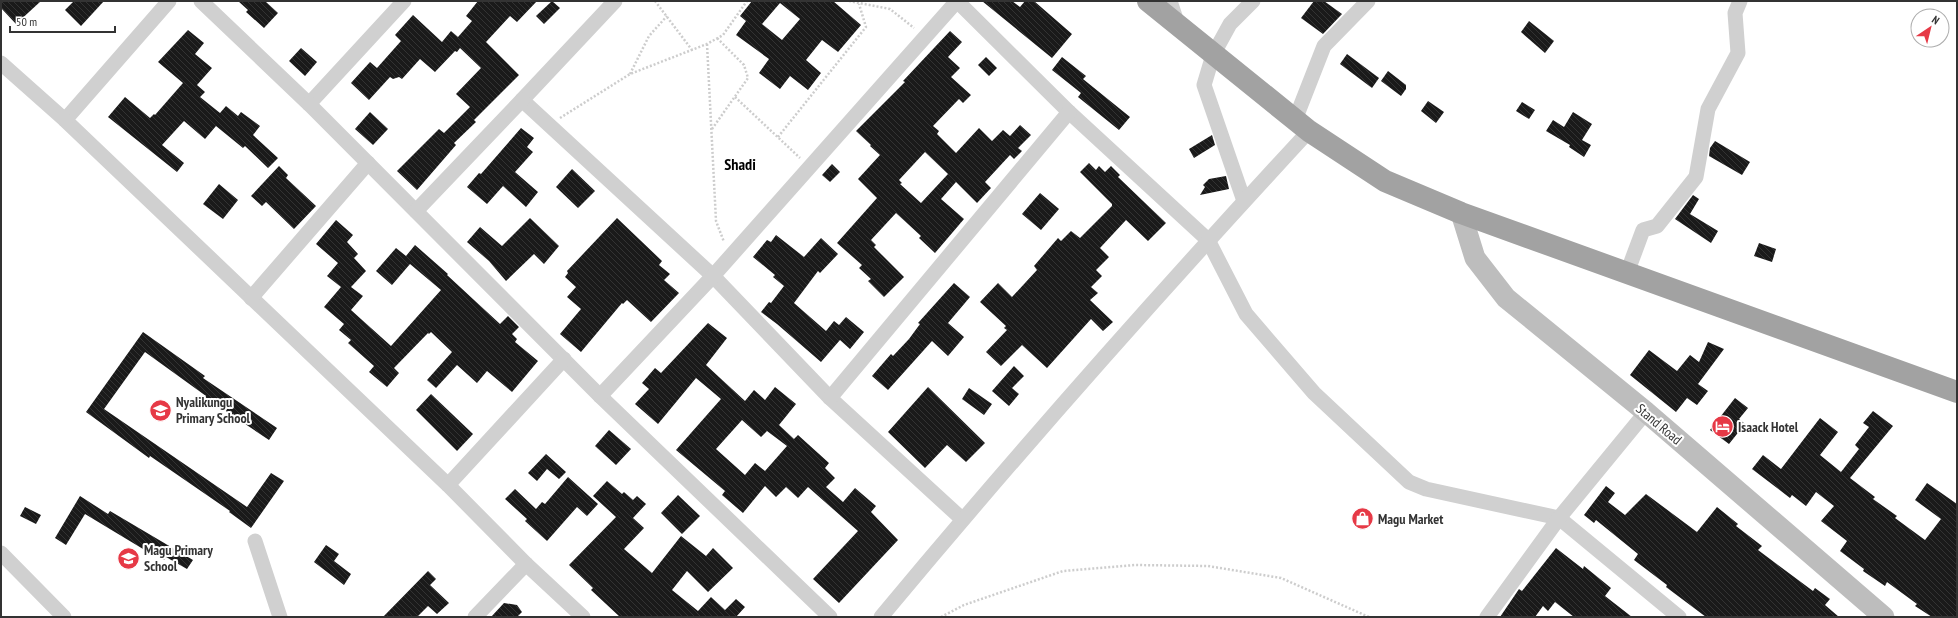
<svg xmlns="http://www.w3.org/2000/svg" width="1958" height="618" font-family="'PT Sans Narrow',sans-serif">
<style>
.building{fill:url(#building-back-hatch);fill-rule:evenodd}
.lines{fill:none;stroke-linecap:round;stroke-linejoin:round}
.path{stroke:#cdcdcd;stroke-width:2.5;stroke-dasharray:2 2;stroke-linecap:butt}
.minor{stroke:#d0d0d0;stroke-width:15}
.secondary{stroke:#bdbdbd;stroke-width:21}
.trunk{stroke:#a2a2a2;stroke-width:22}
.labels{text-anchor:middle;stroke-width:4;stroke-linejoin:round;paint-order:stroke}
.poi-label{font-size:14px;font-weight:bold;fill:#333;stroke:#fff;text-anchor:start}
.street-label{font-size:14px;fill:#333;stroke:#fff}
.quarter-label{font-size:16px;font-weight:bold;fill:#000;stroke:#fff}
</style>
<defs>
<pattern id="building-back-hatch" width="6" height="6" patternUnits="userSpaceOnUse"><rect width="6" height="6" fill="#1a1a1a"/><path d="M-1 5l2 2M0 0l6 6M5-1l2 2" fill="none" stroke="#333"/></pattern>
</defs>
<rect width="100%" height="100%" fill="#fff"/>
<g class="building">
<polygon points="1,1 41,1 16,24 1,8"/>
<polygon points="74,1 104,1 81,26 65,10"/>
<polygon points="238,1 265,1 278,13 264,28 246,12 248,10"/>
<polygon points="478,1 537,1 517,22 510,16 486,42 519,75 474,120 476,122 454,143 456,145 417,190 397,171 439,129 444,133 470,107 456,94 481,68 460,48 457,52 455,51 435,72 420,59 402,79 399,77 393,79 390,77 369,100 351,83 370,62 377,68 401,41 395,35 413,15 442,42 451,31 458,37 472,21 466,16"/>
<polygon points="552,1 560,8 544,24 536,16"/>
<path d="M 752,1 L 833,1 L 861,25 L 838,52 L 822,40 L 806,60 L 821,73 L 808,90 L 790,76 L 780,89 L 759,73 L 769,59 L 736,35 L 746,21 L 740,16 ZM 780,3 L 800,19 L 782,40 L 762,24 Z"/>
<polygon points="982,1 1012,1 1020,7 1025,1 1034,1 1072,34 1052,58"/>
<polygon points="1314,1 1324,1 1342,14 1323,34 1301,18"/>
<polygon points="1529,21 1554,41 1545,53 1521,32"/>
<polygon points="188,30 204,43 195,54 212,68 197,85 205,92 200,97 220,113 226,106 238,116 241,112 260,126 253,135 278,158 268,168 245,146 243,148 216,126 205,139 184,121 162,145 184,163 177,172 108,117 125,97 150,118 154,114 155,115 183,83 158,62"/>
<path d="M 950,31 L 962,42 L 948,57 L 960,68 L 951,77 L 971,95 L 963,103 L 959,99 L 933,126 L 939,131 L 937,134 L 956,153 L 979,128 L 992,141 L 1003,130 L 1010,136 L 1020,125 L 1031,135 L 1018,148 L 1022,151 L 1014,159 L 1010,155 L 985,182 L 991,188 L 977,203 L 956,182 L 941,199 L 964,219 L 935,253 L 919,238 L 921,236 L 896,213 L 871,240 L 876,245 L 874,247 L 904,277 L 884,297 L 868,281 L 871,279 L 859,268 L 862,265 L 837,243 L 877,198 L 858,179 L 880,155 L 870,146 L 871,145 L 856,131 L 905,82 L 903,81 ZM 925,152 L 948,174 L 921,203 L 900,184 L 902,183 L 899,180 Z"/>
<polygon points="301,48 317,62 305,76 289,61"/>
<polygon points="1347,54 1379,78 1372,88 1340,64"/>
<polygon points="986,57 997,68 989,76 978,65"/>
<polygon points="1062,57 1086,76 1083,79 1130,117 1119,130 1078,97 1081,93 1052,70"/>
<polygon points="1388,71 1406,85 1406,89 1401,96 1381,81"/>
<polygon points="1428,101 1444,112 1436,123 1421,111"/>
<polygon points="1522,102 1535,110 1529,119 1516,111"/>
<polygon points="370,112 388,129 373,145 355,129"/>
<polygon points="1573,112 1592,124 1582,140 1591,145 1584,157 1569,147 1570,145 1546,131 1553,120 1564,127"/>
<polygon points="521,128 534,138 527,147 533,152 515,172 538,192 526,207 503,186 487,204 467,187 479,173 481,174"/>
<polygon points="1212,135 1215,145 1194,158 1189,149"/>
<polygon points="1715,141 1750,162 1742,175 1709,156 1710,148"/>
<polygon points="1089,163 1096,170 1099,166 1105,172 1111,166 1120,175 1118,177 1166,223 1148,241 1126,220 1100,248 1109,257 1096,270 1102,276 1091,287 1098,293 1090,300 1113,322 1103,331 1091,319 1047,368 1022,345 1001,366 986,352 1007,330 1004,328 1006,326 980,302 998,283 1012,297 1037,270 1034,266 1058,238 1061,241 1071,231 1080,238 1112,206 1112,204 1080,172"/>
<polygon points="832,164 840,172 830,182 822,175"/>
<polygon points="279,166 288,175 286,178 316,206 294,229 266,202 262,206 251,196"/>
<polygon points="572,169 595,191 578,208 556,187"/>
<polygon points="1226,176 1229,189 1200,195 1205,187 1203,185 1209,179"/>
<polygon points="219,184 238,200 223,219 203,204"/>
<polygon points="1040,193 1059,209 1041,230 1022,214"/>
<polygon points="1693,195 1699,199 1690,214 1718,231 1711,243 1675,219"/>
<polygon points="530,218 559,246 544,264 534,254 506,281 489,261 467,242 480,227 502,246"/>
<polygon points="617,218 662,261 659,265 670,274 664,280 679,293 651,322 627,300 623,304 622,303 581,352 560,334 581,309 567,297 576,287 565,277 568,273 567,271"/>
<polygon points="336,220 353,235 347,242 358,254 354,258 366,271 351,287 363,296 351,310 391,346 441,290 410,264 392,285 376,271 396,248 406,256 415,245 448,274 447,275 500,324 508,316 519,327 512,334 517,339 515,342 538,361 512,392 487,371 477,383 457,365 436,388 427,380 452,352 431,332 429,334 428,333 394,368 399,373 387,387 369,372 374,366 348,343 351,340 339,330 344,324 324,307 341,287 327,276 338,263 316,244"/>
<polygon points="776,235 804,257 821,238 838,254 820,273 818,271 794,303 826,331 834,321 839,325 846,317 864,332 850,349 840,340 821,362 777,324 761,312 769,302 771,303 784,286 773,277 775,275 753,257 767,240 771,242"/>
<polygon points="1759,243 1776,249 1772,262 1754,256"/>
<polygon points="954,283 970,297 948,323 964,337 948,356 932,341 888,390 872,376 891,354 893,356 909,339 920,324 918,323"/>
<path d="M 708,323 L 727,338 L 706,365 L 745,401 L 754,390 L 765,400 L 775,387 L 796,404 L 779,425 L 794,439 L 798,435 L 829,463 L 825,468 L 835,478 L 826,487 L 843,502 L 855,488 L 876,506 L 871,512 L 898,540 L 839,603 L 813,579 L 858,531 L 808,487 L 798,498 L 786,487 L 776,497 L 765,486 L 743,513 L 722,495 L 725,491 L 676,450 L 721,399 L 696,378 L 658,424 L 635,404 L 649,389 L 642,383 L 655,368 L 661,373 ZM 742,420 L 761,437 L 767,431 L 787,446 L 765,471 L 755,463 L 745,475 L 716,449 Z"/>
<polygon points="143,332 205,376 203,378 277,428 269,440 205,397 206,396 145,352 104,409 247,507 271,473 284,481 251,528 229,512 230,511 150,456 149,458 86,412"/>
<polygon points="1708,342 1724,349 1698,384 1708,391 1697,405 1687,398 1676,412 1630,375 1649,350 1677,371 1690,355 1699,362"/>
<polygon points="1014,366 1024,376 1012,388 1019,394 1009,406 992,391"/>
<polygon points="928,387 985,443 966,462 947,445 925,468 888,432"/>
<polygon points="969,388 992,404 984,415 962,399"/>
<polygon points="431,394 473,434 457,451 416,410"/>
<polygon points="1735,398 1748,408 1739,419 1745,424 1729,444 1710,430"/>
<polygon points="1873,411 1893,426 1850,478 1875,497 1873,499 1897,516 1895,518 1925,540 1941,519 1915,500 1927,483 1957,504 1957,617 1932,617 1915,606 1917,604 1887,582 1885,586 1863,571 1864,569 1840,551 1847,541 1821,521 1834,506 1816,492 1806,506 1792,495 1790,498 1752,469 1763,455 1781,469 1820,418 1838,432 1820,455 1841,472 1859,449 1855,445 1869,427 1863,423"/>
<polygon points="609,430 631,449 616,465 595,446"/>
<polygon points="546,454 566,472 559,479 547,469 537,481 528,473"/>
<polygon points="568,477 598,504 587,516 577,507 547,541 525,521 527,519 505,499 515,489 536,509 542,502 545,504"/>
<polygon points="607,481 622,494 624,492 633,500 637,496 646,504 633,518 644,528 624,549 652,573 681,536 706,556 713,548 733,568 708,592 687,571 672,590 698,611 711,597 725,610 736,599 745,607 736,617 620,617 591,590 593,588 569,565 616,517 593,496"/>
<polygon points="1606,486 1615,493 1608,502 1625,515 1646,494 1697,532 1717,507 1738,524 1736,526 1762,546 1758,550 1813,591 1815,588 1830,599 1825,605 1839,617 1706,617 1666,587 1667,585 1634,560 1638,554 1596,520 1594,523 1584,515"/>
<polygon points="678,495 700,516 682,534 661,513"/>
<polygon points="80,496 108,514 110,511 193,560 187,569 166,557 164,560 149,551 148,552 85,514 66,545 55,538"/>
<polygon points="25,507 41,515 36,524 20,516"/>
<polygon points="326,545 339,554 334,561 351,574 344,585 314,562"/>
<polygon points="1556,548 1583,569 1584,566 1611,588 1605,596 1632,617 1574,617 1555,602 1548,611 1543,606 1535,617 1500,617 1519,589 1522,591"/>
<polygon points="428,571 436,579 430,585 449,603 437,614 428,606 417,617 383,617"/>
<polygon points="504,603 517,605 522,612 517,617 491,617"/>
</g>
<g class="lines">
<g class="path">
<polyline points="655,1 692,50"/>
<polyline points="849,1 890,9 914,28"/>
<polyline points="707,44 716,221 724,242"/>
<polyline points="630,74 649,36 667,16"/>
<polyline points="735,97 800,158"/>
<polyline points="560,118 630,74 707,44 723,35 747,1"/>
<polyline points="712,129 748,78 744,65 717,38"/>
<polyline points="778,137 866,27 859,4"/>
<polyline points="941,617 964,605 1063,571 1135,565 1208,566 1281,578 1369,617"/>
</g>
<g class="minor">
<polyline points="169,1 65,120 448,485 526,564 583,617"/>
<polyline points="201,1 309,104 404,1"/>
<polyline points="615,1 522,100 713,276 830,398 962,519"/>
<polyline points="957,1 1069,112 1208,240 1246,314 1314,393 1409,482 1426,489 1559,518 1679,617"/>
<polyline points="1170,1 1178,25"/>
<polyline points="1,63 65,120"/>
<polyline points="309,104 600,396 830,617"/>
<polyline points="1295,120 1324,46 1368,1"/>
<polyline points="1244,201 1204,85 1213,55 1230,24 1253,1"/>
<polyline points="416,211 522,100"/>
<polyline points="1627,273 1643,230 1657,226 1696,177 1708,109 1738,53 1735,13 1740,1"/>
<polyline points="251,298 368,163"/>
<polyline points="600,396 713,276 957,1"/>
<polyline points="830,398 1069,112"/>
<polyline points="448,485 564,359"/>
<polyline points="255,541 280,617"/>
<polyline points="1,553 64,617"/>
<polyline points="475,617 526,564"/>
<path d="M 881,617 C 1019,451 1162,290 1309,131"/>
<polyline points="1487,617 1559,518 1646,412"/>
</g>
<polyline class="secondary" points="1461,213 1475,258 1506,298 1646,412 1884,617"/>
<polyline class="trunk" points="1148,1 1309,131 1385,181 1461,213 1957,392"/>
</g>
<defs>
<symbol id="school-disc" viewBox="-11 -11 22 22"><circle r="9.5" fill="#e63946" stroke="#fff"/><path d="M0-5L7-2L0 1L-7-2ZM-4 1L0 2.5L4 1V4Q0 6-4 4Z" fill="#fff"/></symbol>
<symbol id="hotel-disc" viewBox="-11 -11 22 22"><circle r="9.5" fill="#e63946" stroke="#fff"/><path d="M-6-4.5h1.5V1H6V5H4.5V3h-9V5H-6ZM-4 0a1.8 1.8 0 1 1 3.6 0ZM.5 0V-2.5h3Q6-2.5 6 0Z" fill="#fff"/></symbol>
<symbol id="shop-disc" viewBox="-11 -11 22 22"><circle r="9.5" fill="#e63946" stroke="#fff"/><path d="M-5-2.5h2.3a2.7 3.5 0 0 1 5.4 0H5L5.5 6h-11ZM-1.5-2.5h3a1.5 2.3 0 0 0-3 0Z" fill="#fff"/></symbol>
</defs>
<g fill-rule="evenodd">
<use href="#school-disc" x="148" y="398" width="25" height="25"/>
<use href="#hotel-disc" x="1710" y="414" width="25" height="25"/>
<use href="#shop-disc" x="1350" y="506" width="25" height="25"/>
<use href="#school-disc" x="116" y="546" width="25" height="25"/>
</g>
<g class="labels">
<g class="poi-label">
<text x="176" y="407">Nyalikungu<tspan x="176" dy="16">Primary School</tspan></text>
<text x="1738" y="432">Isaack Hotel</text>
<text x="1378" y="524">Magu Market</text>
<text x="144" y="555">Magu Primary<tspan x="144" dy="16">School</tspan></text>
</g>
<g class="street-label">
<text transform="translate(1659 424) rotate(40)" y="5">Stand Road</text>
</g>
<g class="quarter-label">
<text x="740" y="170">Shadi</text>
</g>
</g>
<rect width="1958" height="618" fill="none" stroke="#333333" stroke-width="4"/>
<g transform="translate(1930 28) rotate(35)"><circle r="19" fill="#ffffff" stroke="#adadad"/>
<path d="M0-3L7 15L0 10L-7 15Z" fill="#e63946"/>
<text y="-6" font-size="11" font-weight="bold" text-anchor="middle" fill="#333333">N</text>
</g>
<path d="M10 26v6h105v-6" fill="none" stroke="#333333" stroke-width="2"/>
<text x="16" y="26" font-size="12" fill="#333333" stroke="#ffffff" stroke-width="3" paint-order="stroke">50 m</text>
</svg>
